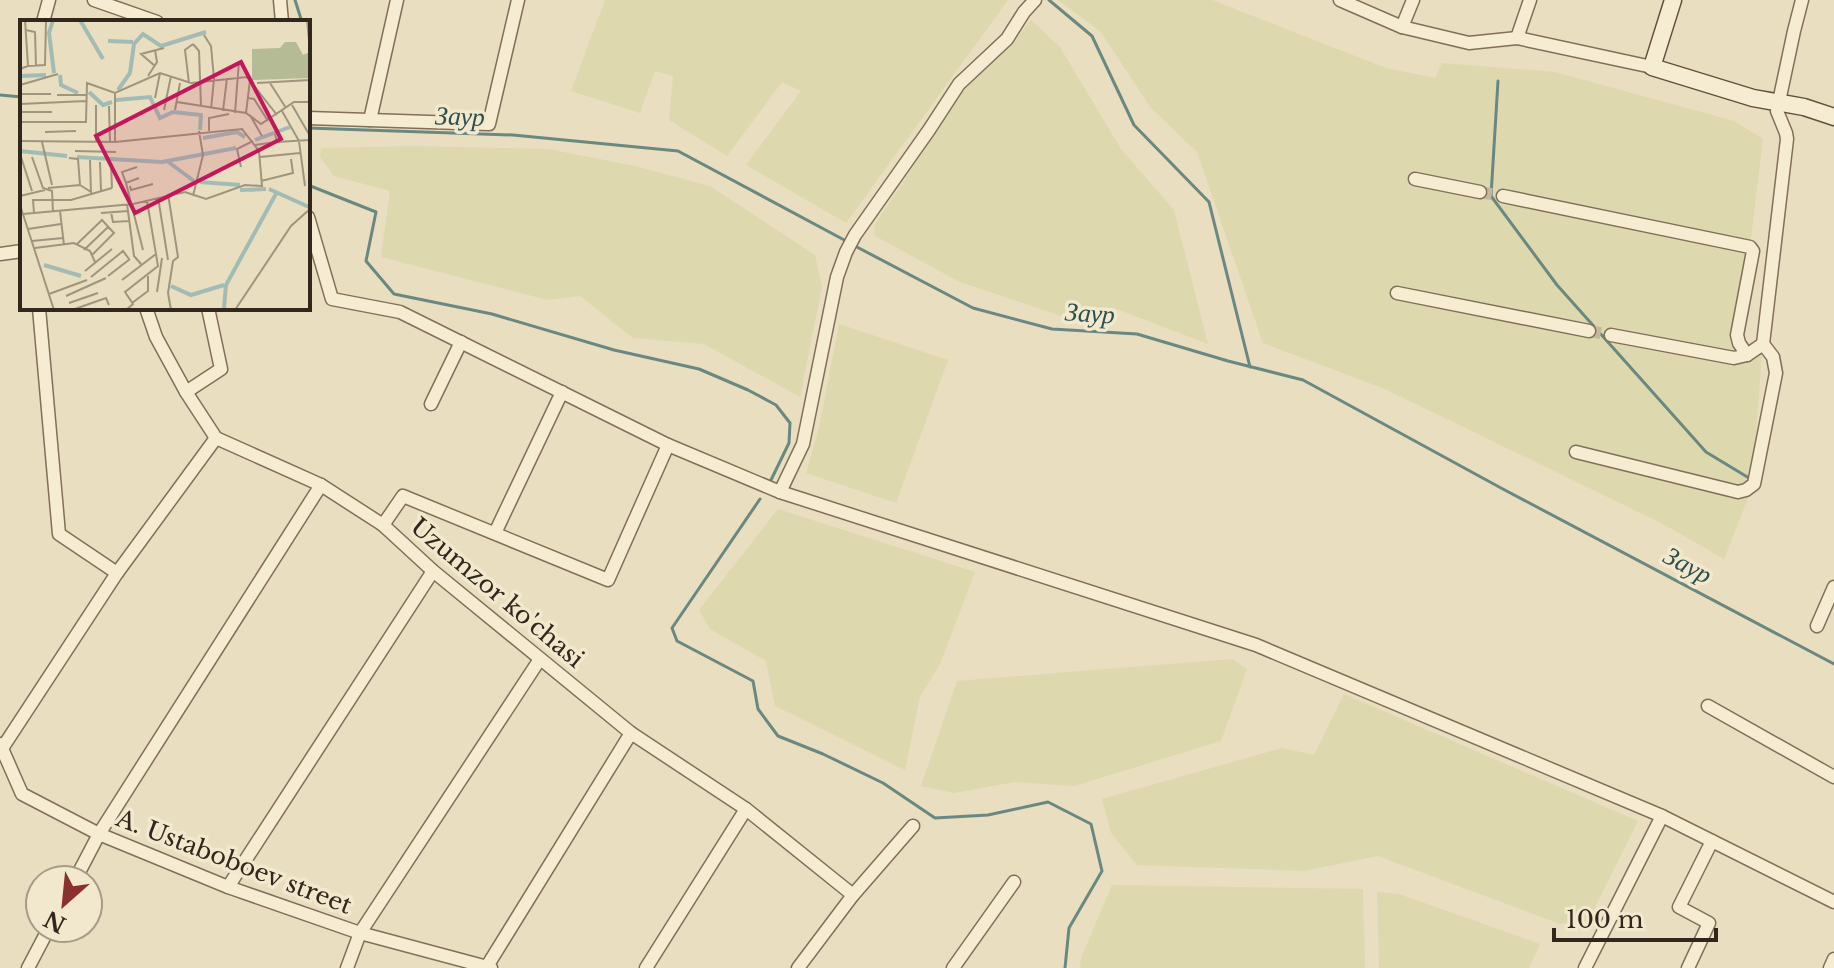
<svg xmlns="http://www.w3.org/2000/svg" width="1834" height="968" font-family="'Libre Baskerville',serif">
<style>
.farmland{fill:#ded8ae}
.lines{fill:none;stroke-linecap:round;stroke-linejoin:round}
.stream{stroke:#6a8882;stroke-width:3}
.street-tunnel{stroke:#c4b99e;stroke-width:12;stroke-dasharray:12 6;stroke-linecap:butt}
.street-casing{stroke:#816f59;stroke-width:15}
.secondary-casing{stroke:#62503c;stroke-width:19}
.street{stroke:#f5ecd2;stroke-width:12}
.secondary{stroke:#f5ecd2;stroke-width:16}
.labels{text-anchor:middle;stroke-width:7;stroke-linejoin:round;paint-order:stroke}
.street-label{font-size:24px;fill:#31271c;stroke:#f2e8ce}
.water-label{font-size:26px;font-style:italic;fill:#2d504f;stroke:#f2e8ce}
.inset-river{fill:none;stroke:#a2bcb5;stroke-width:4}
.inset-road{fill:none;stroke:#9f957e;stroke-width:2}
.view{fill:#c2185b;fill-opacity:0.15;stroke:#c2185b;stroke-width:4}
.inset-edge{fill:none;stroke:#31271c;stroke-width:4}
</style>
<rect width="100%" height="100%" fill="#e9debf"/>
<g class="farmland">
<polygon points="605,0 1008,0 846,223 746,165 801,91 782,82 727,156 669,120 673,76 655,71 640,113 571,91"/>
<polygon points="1058,0 1212,0 1386,68 1435,78 1442,63 1555,72 1734,121 1763,139 1739,339 1762,353 1752,488 1724,559 1663,524 1385,389 1263,343 1197,152 1151,108 1100,31"/>
<polygon points="1031,20 1060,47 1121,149 1174,210 1208,344 1114,308 1064,317 960,282 875,236 874,226 964,90 1012,44"/>
<polygon points="413,146 548,149 635,166 710,186 815,255 822,287 800,397 704,344 633,338 580,296 548,300 381,257 390,191 334,176 320,157 321,148"/>
<polygon points="839,324 948,360 896,503 806,473 819,428"/>
<polygon points="778,509 975,572 940,664 920,697 905,770 775,706 766,661 710,629 699,610"/>
<polygon points="1232,659 1247,669 1221,741 1074,786 1015,782 954,793 921,786 957,681"/>
<polygon points="1344,694 1638,821 1588,921 1560,924 1378,856 1304,871 1137,865 1111,833 1102,799 1282,748 1314,755"/>
<polygon points="1112,885 1363,889 1365,968 1080,968 1081,958"/>
<polygon points="1377,892 1399,894 1540,944 1529,968 1379,968"/>
</g>
<g class="lines">
<g class="stream">
<polyline points="295,0 302,22"/>
<polyline points="1049,0 1092,36 1134,125 1209,202 1250,367"/>
<polyline points="1498,81 1491,196 1557,285 1706,452 1749,478"/>
<polyline points="0,95 22,97"/>
<polyline points="308,128 513,135 678,151 848,242"/>
<polyline points="308,185 376,212 366,261 394,294 492,314 614,350 699,369 748,390 776,405 790,423 789,443 771,480"/>
<polyline points="855,246 973,308 1052,329 1137,334 1228,361 1303,380 1501,488 1834,664"/>
<polyline points="760,499 672,628 677,641 753,681 758,709 778,736 823,754 883,783 935,818 988,815 1048,802 1091,824 1102,871 1069,928 1065,968"/>
</g>
<g class="street-tunnel">
<polyline points="1480,192 1503,196"/>
<polyline points="1589,331 1611,335"/>
</g>
<defs>
<g id="street">
<polyline points="94,0 157,22"/>
<polyline points="280,0 282,22"/>
<polyline points="1340,0 1402,27 1469,43 1517,38 1652,67"/>
<polyline points="43,22 49,0"/>
<polyline points="1402,27 1413,0"/>
<polyline points="1517,38 1530,0"/>
<polyline points="308,118 489,124 518,0"/>
<polyline points="370,120 397,0"/>
<polyline points="1415,179 1480,192"/>
<polyline points="1503,196 1750,247 1753,251 1737,335 1739,343 1747,355"/>
<polyline points="308,217 332,299 400,312 668,445 780,492 1256,645 1662,816 1834,902"/>
<polyline points="0,254 22,251"/>
<polyline points="1397,293 1589,331"/>
<polyline points="39,308 59,534 117,573"/>
<polyline points="146,308 156,337 186,392 216,438 321,485 383,525 433,571 631,733 746,809 853,895"/>
<polyline points="1763,344 1787,139 1786,133 1777,111 1794,31 1802,0"/>
<polyline points="186,392 221,369 208,308"/>
<polyline points="431,404 461,342"/>
<polyline points="1576,452 1738,492 1746,490 1754,484 1776,373 1773,357 1763,344 1747,355 1734,358 1611,335"/>
<polyline points="780,492 803,444 837,277 846,252 855,235 929,130 959,84 1007,39 1024,12 1035,0"/>
<polyline points="383,525 403,496 608,580 668,445"/>
<polyline points="495,533 562,392"/>
<polyline points="1817,626 1834,587"/>
<polyline points="1708,706 1834,777"/>
<polyline points="0,744 22,794 99,834 228,887 360,933 491,968"/>
<polyline points="3,747 117,573 216,438"/>
<polyline points="75,880 99,834 321,485"/>
<polyline points="228,887 433,571"/>
<polyline points="28,968 49,928"/>
<polyline points="347,968 360,933 540,659"/>
<polyline points="486,968 631,733"/>
<polyline points="646,968 746,809"/>
<polyline points="798,968 853,895 913,826"/>
<polyline points="953,968 1014,882"/>
<polyline points="1585,968 1662,816"/>
<polyline points="1688,968 1709,923 1679,907 1712,841"/>
<polyline points="1830,968 1834,959"/>
</g>
<polyline id="secondary" points="1673,0 1652,67 1753,98 1804,107 1834,117"/>
</defs>
<use href="#street" class="street-casing"/>
<use href="#secondary" class="secondary-casing"/>
<use href="#street" class="street"/>
<use href="#secondary" class="secondary"/>
</g>
<g class="labels">
<g class="street-label">
<text transform="translate(497 593) rotate(40)" y="8">Uzumzor ko'chasi</text>
<text transform="translate(234 862) rotate(21)" y="8">A. Ustaboboev street</text>
</g>
<g class="water-label">
<text transform="translate(460 116) rotate(2)" y="9">Заур</text>
<text transform="translate(1090 313) rotate(4)" y="9">Заур</text>
<text transform="translate(1688 565) rotate(28)" y="9">Заур</text>
</g>
</g>
<g transform="translate(20 20)">
<rect width="290" height="290" fill="#e9debf"/>
<path d="M 265,22 L 276,22 L 283,35 L 290,32 L 289,58 L 232,60 L 232,29 L 260,28 Z" fill="#b5bb94"/>
<path class="inset-river" d="M 33,0 L 29,13 L 34,53M 60,0 L 83,39M 88,21 L 113,22M 40,55 L 41,65 L 58,73M 0,56 L 26,55M 98,70 L 110,53 L 114,24 L 123,14 L 141,26 L 186,12M 69,72 L 83,85 L 92,82M 96,80 L 130,77 L 140,98 L 153,92 L 181,95 L 180,110M 183,118 L 217,112 L 225,117M 235,120 L 270,107M 0,131 L 47,136M 57,137 L 142,142 L 216,128M 147,141 L 174,161M 180,162 L 220,165M 249,169 L 289,187M 220,170 L 246,169M 24,245 L 61,256M 151,266 L 171,275 L 204,265M 204,288 L 206,265 L 257,172"/>
<path class="inset-road" d="M 287,0 L 290,30M 6,10 L 15,12 L 16,46M 184,15 L 191,26 L 194,59 L 191,89M 173,24 L 179,31 L 181,86M 0,25 L 1,49M 8,46 L 25,45 L 26,0M 135,46 L 121,34 L 144,28M 0,49 L 8,46 L 5,0M 128,56 L 137,42 L 135,30M 169,63 L 165,30 L 173,24M 237,63 L 290,60M 250,63 L 266,88M 0,65 L 38,54M 95,73 L 95,122M 0,74 L 31,74M 37,75 L 66,75M 135,78 L 140,53M 228,78 L 234,79 L 248,101M 157,82 L 226,93 L 241,104 L 274,82 L 290,82M 0,84 L 66,81M 76,85 L 76,122M 272,85 L 290,116M 89,86 L 90,122M 144,90 L 151,56M 155,90 L 160,63M 203,91 L 207,58M 262,91 L 279,121 L 285,166M 0,92 L 32,92M 215,93 L 219,41M 226,93 L 230,60M 230,95 L 242,116M 0,102 L 66,102 L 67,63 L 95,73 L 140,53 L 171,63 L 227,57 L 257,95M 189,111 L 189,98 L 209,94M 25,112 L 56,111M 0,121 L 95,122 L 222,109 L 239,131 L 242,166 L 225,165 L 186,179 L 165,172 L 113,184 L 3,194M 22,122 L 32,165M 257,122 L 290,120M 235,125 L 257,122 L 255,114M 55,131 L 96,132M 1,137 L 12,171M 12,137 L 23,168 L 32,171 L 33,192M 240,137 L 280,133M 49,138 L 58,139 L 60,165M 70,140 L 71,173M 80,142 L 81,171M 91,143 L 92,168M 117,147 L 102,152 L 106,163 L 119,158M 221,147 L 217,129 L 233,121M 241,161 L 273,153 L 271,139M 106,163 L 123,230M 110,166 L 111,170 L 133,164M 28,168 L 60,165 L 71,172M 148,174 L 158,237 L 153,241 L 148,273 L 151,290M 0,176 L 25,170M 173,176 L 183,135 L 179,111M 138,177 L 148,240M 107,184 L 114,236 L 121,244M 0,185 L 34,290M 40,191 L 44,225M 91,192 L 93,202 L 109,201M 14,193 L 13,180 L 51,180 L 92,168M 81,193 L 108,191M 8,209 L 41,204M 12,221 L 43,218M 56,225 L 82,200 L 94,213 L 72,235M 15,228 L 54,223 L 70,231 L 75,242M 64,230 L 88,207M 65,251 L 92,229M 88,256 L 110,239M 71,257 L 103,231 L 109,239M 102,260 L 136,234M 137,272 L 142,238M 29,274 L 67,260M 46,276 L 86,258M 49,283 L 78,273M 112,283 L 128,271 L 128,256M 52,290 L 86,278 L 89,285M 106,290 L 113,284 L 105,272 L 138,246 L 127,181M 215,290 L 271,206 L 290,189"/>
<path class="view" d="M 221,42 L 261,119 L 115,193 L 76,116 Z"/>
<rect width="290" height="290" class="inset-edge"/>
</g>
<g transform="translate(64 904) rotate(207)"><circle r="38" fill="#f2e8ce" stroke="#a59b87" stroke-width="2"/>
<path d="M0-6L14 30L0 20L-14 30Z" fill="#8b302e"/>
<text y="-12" font-size="22" font-weight="bold" text-anchor="middle" fill="#31271c">N</text>
</g>
<path d="M1554 928v12h162v-12" fill="none" stroke="#31271c" stroke-width="4"/>
<text x="1566" y="928" font-size="24" fill="#31271c" stroke="#f2e8ce" stroke-width="6" paint-order="stroke">100 m</text>
</svg>
